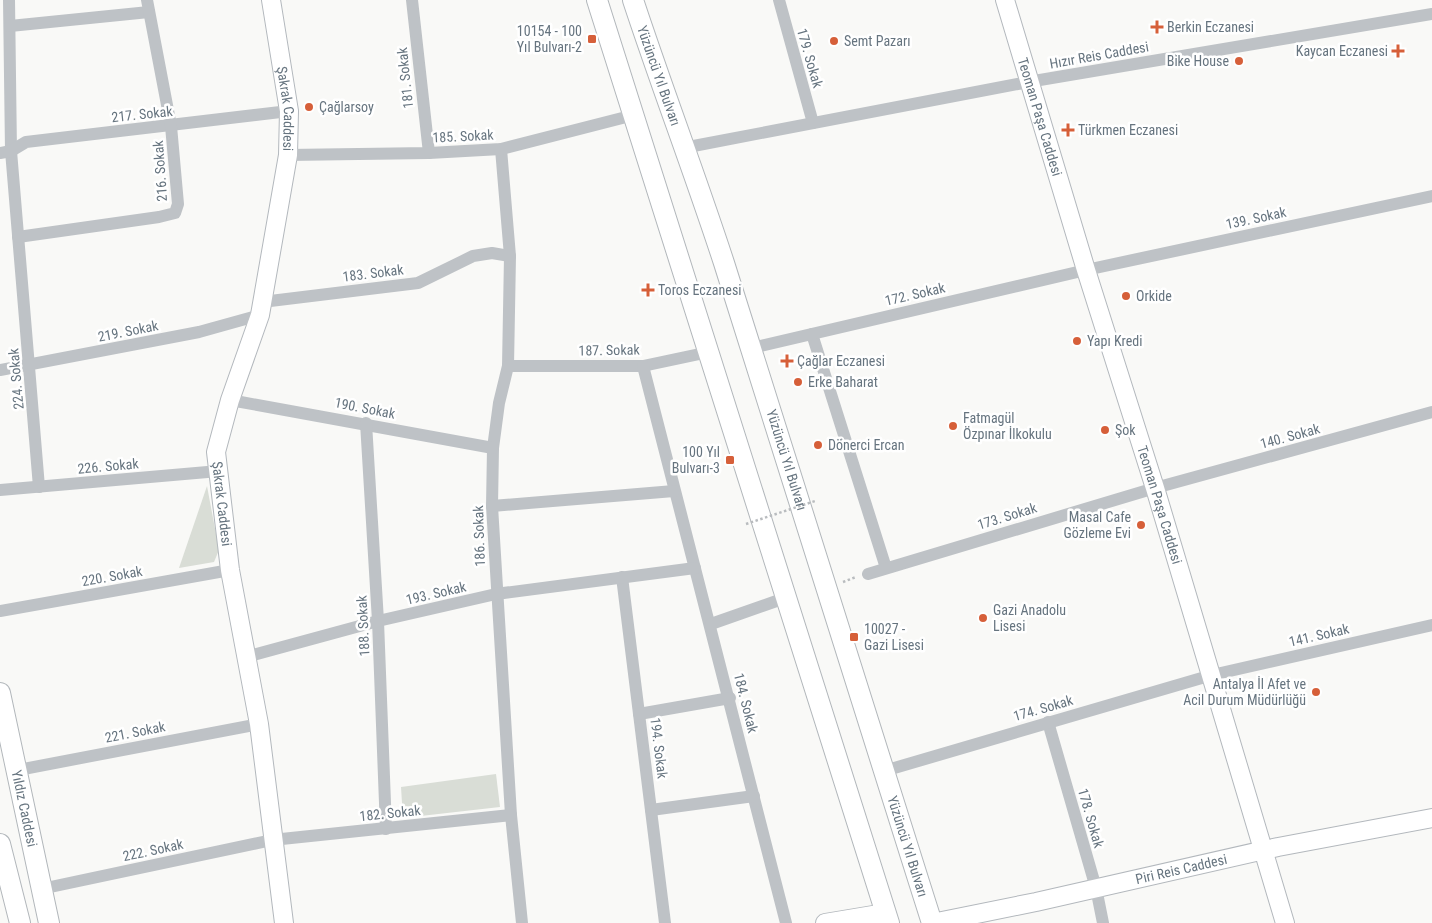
<svg xmlns="http://www.w3.org/2000/svg" width="1432" height="923" font-family="'Roboto Condensed',sans-serif">
<style>
.green{fill:#d9ddd6}
.lines{fill:none;stroke-linecap:round;stroke-linejoin:round}
.secondary-casing{stroke:#b3b8bd;stroke-width:20}
.primary-casing{stroke:#b2b7bb;stroke-width:22}
.path{stroke:#b9bcbf;stroke-width:2.5;stroke-dasharray:2.5 2.5;stroke-linecap:butt}
.street{stroke:#bec2c6;stroke-width:12}
.secondary{stroke:#fff;stroke-width:18}
.primary{stroke:#fff;stroke-width:20}
.path-bridge{stroke:#b9bcbf;stroke-width:2.5;stroke-dasharray:2.5 2.5;stroke-linecap:butt}
.poi-dot{fill:#d65f39;stroke:#fff;stroke-width:2}
.labels{text-anchor:middle;stroke-width:5;stroke-linejoin:round;paint-order:stroke}
.poi-label{font-size:14px;fill:#66747f;stroke:#fff;text-anchor:start}
.street-label{font-size:14px;fill:#66747f;stroke:#fff}
</style>
<rect width="100%" height="100%" fill="#f9f9f7"/>
<g class="green">
<polygon points="207,486 219,550 214,562 179,568"/>
<polygon points="496,774 500,807 403,818 401,787"/>
</g>
<g class="lines">
<defs>
<g id="secondary">
<path id="s1" d="M 271,0 L 289,111 L 288,155 L 260,315 L 230,400 L 216,452 L 230,570 L 259,724 L 284,923"/>
<path id="s2" d="M 1005,0 L 1086,270 L 1155,488 L 1285,923"/>
<polyline points="825,923 885,913"/>
<path id="s3" d="M 932,923 L 1036,902 L 1278,847 L 1432,818"/>
</g>
<g id="primary">
<polyline points="597,0 889,923"/>
<path id="s4" d="M 633,0 C 662,88 695,174 724,263 C 795,482 862,703 932,923"/>
<path id="s5" d="M 0,693 L 49,923"/>
<polyline points="0,844 20,923"/>
</g>
</defs>
<use href="#secondary" class="secondary-casing"/>
<use href="#primary" class="primary-casing"/>
<polyline class="path" points="843,582 856,577"/>
<g class="street">
<polyline points="9,0 11,151 39,487"/>
<polyline points="412,0 429,153"/>
<polyline points="779,0 813,123"/>
<polyline points="10,26 149,12"/>
<polyline points="683,148 1028,82 1432,14"/>
<polyline points="501,149 510,256 508,366 499,403 493,448 492,506 511,815 522,923"/>
<polyline points="0,153 11,151 26,142 289,111"/>
<polyline points="288,155 429,153 501,149 634,115"/>
<polyline points="18,237 159,217 175,213 178,204 171,126 147,0"/>
<polyline points="262,302 418,283 473,256 492,253 510,256"/>
<polyline points="812,334 886,568"/>
<polyline points="752,348 1086,270 1432,196"/>
<polyline points="508,366 643,366 709,352"/>
<polyline points="643,366 786,923"/>
<polyline points="0,370 199,332 260,315"/>
<polyline points="230,400 493,448"/>
<polyline points="366,423 378,621 386,829"/>
<polyline points="0,490 219,471"/>
<polyline points="492,506 674,491"/>
<polyline points="868,574 1155,488 1432,412"/>
<polyline points="622,577 665,923"/>
<polyline points="0,611 230,570"/>
<polyline points="711,624 785,598"/>
<polyline points="246,657 378,621 496,594 695,568"/>
<polyline points="639,714 730,698"/>
<polyline points="1048,722 1096,888 1103,923"/>
<polyline points="18,770 259,724"/>
<polyline points="884,771 1212,675 1432,625"/>
<polyline points="651,810 754,796"/>
<polyline points="41,889 272,840 511,815"/>
</g>
<use href="#secondary" class="secondary"/>
<use href="#primary" class="primary"/>
<polyline class="path-bridge" points="746,524 815,501"/>
</g>
<g class="poi-dot">
<path d="M1154.5 19.5h5v5h5v5h-5v5h-5v-5h-5v-5h5z"/>
<rect x="587" y="34" width="10" height="10" rx="2.5"/>
<circle cx="834" cy="41" r="5"/>
<path d="M1395.5 43.5h5v5h5v5h-5v5h-5v-5h-5v-5h5z"/>
<circle cx="1239" cy="61" r="5"/>
<circle cx="309" cy="107" r="5"/>
<path d="M1065.5 122.5h5v5h5v5h-5v5h-5v-5h-5v-5h5z"/>
<path d="M645.5 282.5h5v5h5v5h-5v5h-5v-5h-5v-5h5z"/>
<circle cx="1126" cy="296" r="5"/>
<circle cx="1077" cy="341" r="5"/>
<path d="M784.5 353.5h5v5h5v5h-5v5h-5v-5h-5v-5h5z"/>
<circle cx="798" cy="382" r="5"/>
<circle cx="953" cy="426" r="5"/>
<circle cx="1105" cy="430" r="5"/>
<circle cx="818" cy="445" r="5"/>
<rect x="725" y="455" width="10" height="10" rx="2.5"/>
<circle cx="1141" cy="525" r="5"/>
<circle cx="983" cy="618" r="5"/>
<rect x="849" y="632" width="10" height="10" rx="2.5"/>
<circle cx="1316" cy="692" r="5"/>
</g>
<g class="labels">
<g class="poi-label">
<text x="1167" y="32">Berkin Eczanesi</text>
<text x="582" y="36" text-anchor="end">10154 - 100<tspan x="582" dy="16">Yıl Bulvarı-2</tspan></text>
<text x="844" y="46">Semt Pazarı</text>
<text x="1388" y="56" text-anchor="end">Kaycan Eczanesi</text>
<text x="1229" y="66" text-anchor="end">Bike House</text>
<text x="319" y="112">Çağlarsoy</text>
<text x="1078" y="135">Türkmen Eczanesi</text>
<text x="658" y="295">Toros Eczanesi</text>
<text x="1136" y="301">Orkide</text>
<text x="1087" y="346">Yapı Kredi</text>
<text x="797" y="366">Çağlar Eczanesi</text>
<text x="808" y="387">Erke Baharat</text>
<text x="963" y="423">Fatmagül<tspan x="963" dy="16">Özpınar İlkokulu</tspan></text>
<text x="1115" y="435">Şok</text>
<text x="828" y="450">Dönerci Ercan</text>
<text x="720" y="457" text-anchor="end">100 Yıl<tspan x="720" dy="16">Bulvarı-3</tspan></text>
<text x="1131" y="522" text-anchor="end">Masal Cafe<tspan x="1131" dy="16">Gözleme Evi</tspan></text>
<text x="993" y="615">Gazi Anadolu<tspan x="993" dy="16">Lisesi</tspan></text>
<text x="864" y="634">10027 -<tspan x="864" dy="16">Gazi Lisesi</tspan></text>
<text x="1306" y="689" text-anchor="end">Antalya İl Afet ve<tspan x="1306" dy="16">Acil Durum Müdürlüğü</tspan></text>
</g>
<g class="street-label">
<text transform="translate(1099 55) rotate(-10)" y="5">Hızır Reis Caddesi</text>
<text transform="translate(810 58) rotate(74)" y="5">179. Sokak</text>
<text dy="5" stroke="none"><textPath href="#s4" startOffset="80">Yüzüncü Yıl Bulvarı</textPath></text>
<text transform="translate(405 78) rotate(-96)" y="5">181. Sokak</text>
<text dy="5" stroke="none"><textPath href="#s1" startOffset="110">Şakrak Caddesi</textPath></text>
<text transform="translate(142 114) rotate(-6)" y="5">217. Sokak</text>
<text dy="5" stroke="none"><textPath href="#s2" startOffset="122">Teoman Paşa Caddesi</textPath></text>
<text transform="translate(463 136) rotate(-3)" y="5">185. Sokak</text>
<text transform="translate(160 171) rotate(-94)" y="5">216. Sokak</text>
<text transform="translate(1256 218) rotate(-12)" y="5">139. Sokak</text>
<text transform="translate(373 273) rotate(-7)" y="5">183. Sokak</text>
<text transform="translate(915 294) rotate(-13)" y="5">172. Sokak</text>
<text transform="translate(128 331) rotate(-11)" y="5">219. Sokak</text>
<text transform="translate(609 350) rotate(-1)" y="5">187. Sokak</text>
<text transform="translate(16 379) rotate(-95)" y="5">224. Sokak</text>
<text transform="translate(365 408) rotate(11)" y="5">190. Sokak</text>
<text transform="translate(1290 436) rotate(-15)" y="5">140. Sokak</text>
<text dy="5" stroke="none"><textPath href="#s4" startOffset="485">Yüzüncü Yıl Bulvarı</textPath></text>
<text transform="translate(108 466) rotate(-5)" y="5">226. Sokak</text>
<text dy="5" stroke="none"><textPath href="#s1" startOffset="515">Şakrak Caddesi</textPath></text>
<text dy="5" stroke="none"><textPath href="#s2" startOffset="528">Teoman Paşa Caddesi</textPath></text>
<text transform="translate(1007 516) rotate(-17)" y="5">173. Sokak</text>
<text transform="translate(479 536) rotate(-92)" y="5">186. Sokak</text>
<text transform="translate(112 576) rotate(-10)" y="5">220. Sokak</text>
<text transform="translate(436 593) rotate(-13)" y="5">193. Sokak</text>
<text transform="translate(363 626) rotate(-93)" y="5">188. Sokak</text>
<text transform="translate(1319 635) rotate(-13)" y="5">141. Sokak</text>
<text transform="translate(746 703) rotate(76)" y="5">184. Sokak</text>
<text transform="translate(1043 708) rotate(-16)" y="5">174. Sokak</text>
<text transform="translate(135 732) rotate(-11)" y="5">221. Sokak</text>
<text transform="translate(659 748) rotate(83)" y="5">194. Sokak</text>
<text dy="5" stroke="none"><textPath href="#s5" startOffset="118">Yıldız Caddesi</textPath></text>
<text transform="translate(390 813) rotate(-6)" y="5">182. Sokak</text>
<text transform="translate(1091 818) rotate(74)" y="5">178. Sokak</text>
<text dy="5" stroke="none"><textPath href="#s4" startOffset="890">Yüzüncü Yıl Bulvarı</textPath></text>
<text transform="translate(153 850) rotate(-12)" y="5">222. Sokak</text>
<text dy="5" stroke="none"><textPath href="#s3" startOffset="255">Piri Reis Caddesi</textPath></text>
</g>
</g>
</svg>
